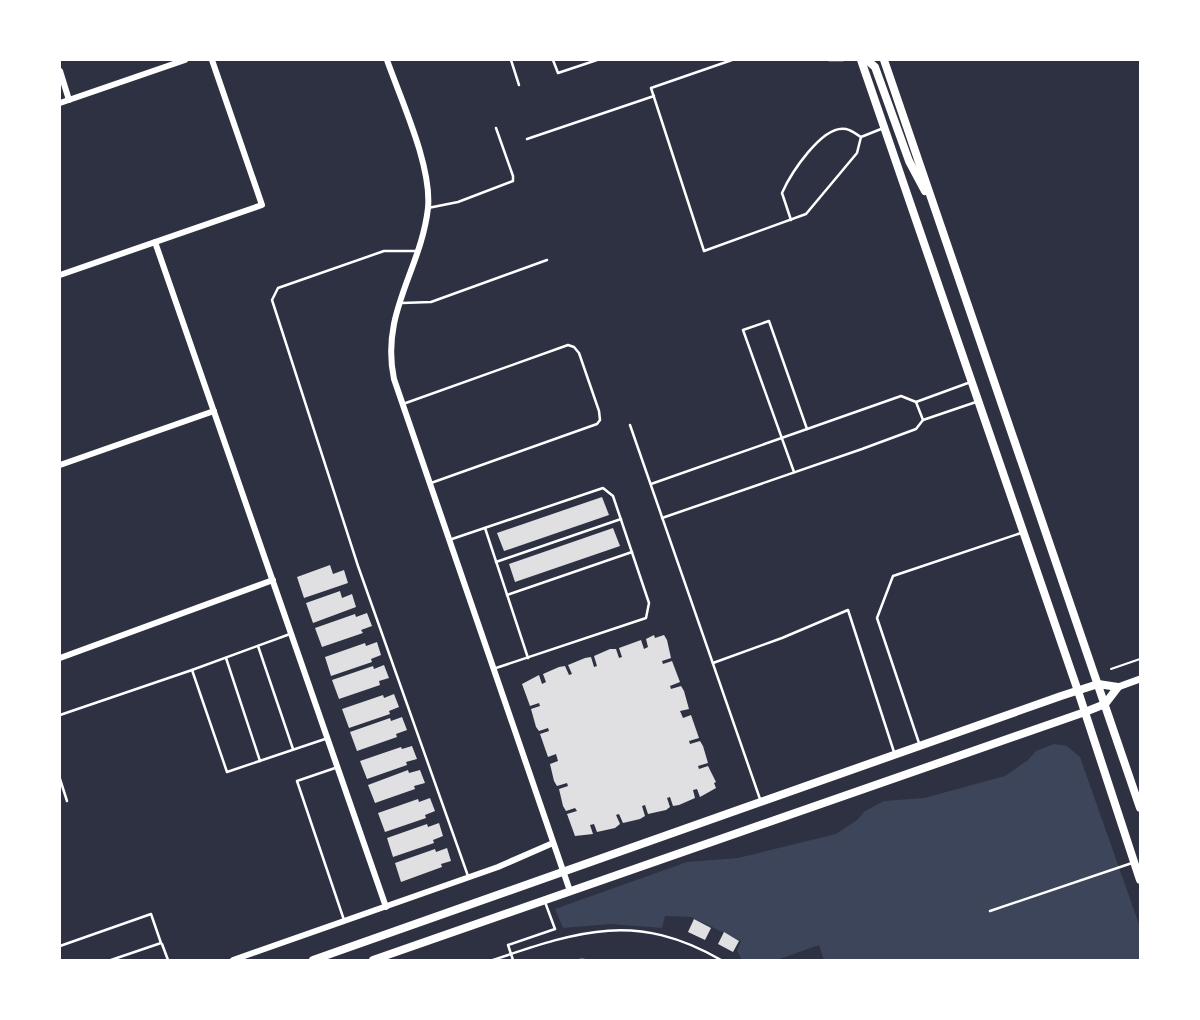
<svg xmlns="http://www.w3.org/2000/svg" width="1200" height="1020" font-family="'Golos Text',sans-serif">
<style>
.green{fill:#3c4559}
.building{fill:#e0e0e3}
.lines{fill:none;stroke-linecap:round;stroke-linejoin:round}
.path{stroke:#fff;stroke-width:2}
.service{stroke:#fff;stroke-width:2.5}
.minor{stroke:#fff;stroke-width:6}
.tertiary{stroke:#fff;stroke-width:7}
.secondary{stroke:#fff;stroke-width:8}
</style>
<rect width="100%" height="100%" fill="#2d3142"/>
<polygon class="green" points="1054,744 1067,746 1080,757 1140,927 1140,960 824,960 819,945 777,960 742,960 737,951 741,941 691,917 665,916 662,928 610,924 563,928 555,909 687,862 738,858 836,834 857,820 865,811 884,801 924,798 1005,776 1028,760 1036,751"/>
<g class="building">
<polygon points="602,497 609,515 504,551 497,533"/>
<polygon points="613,528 620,546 515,582 509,564"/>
<polygon points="330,565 333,574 344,570 348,583 304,598 297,577"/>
<polygon points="340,591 342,598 352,594 356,607 313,623 306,603"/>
<polygon points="367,613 372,626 361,630 363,633 322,647 315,628 355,614 356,617"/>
<polygon points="654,635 655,638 664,635 667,640 671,658 662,661 663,664 672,661 680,682 670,686 671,689 681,686 684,691 689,709 680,711 683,718 691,715 699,738 689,741 690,744 700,741 703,746 708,763 698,766 699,769 708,766 716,782 714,783 716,788 700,797 697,789 693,790 695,798 679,805 673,806 670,797 667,798 670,807 666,810 648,814 645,805 642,806 645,816 640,819 623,823 619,814 616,815 620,824 615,828 597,832 594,824 590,825 593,834 575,836 567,814 577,811 575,808 566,811 563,806 559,789 568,786 567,783 557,786 554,781 550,764 558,761 556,754 548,757 540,734 549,731 548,728 539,731 536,727 531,709 540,706 539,703 530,706 522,684 539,675 542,684 546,682 543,674 559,667 565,666 569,675 572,674 568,665 585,658 591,657 594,667 597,666 594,656 610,649 616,649 619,658 622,657 619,648 641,640 644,649 648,647 646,639"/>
<polygon points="377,642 381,655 371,659 372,662 331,676 325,657 365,643 366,646"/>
<polygon points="384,665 389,678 379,681 380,685 339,699 332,680 373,666 374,669"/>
<polygon points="394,694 399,707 389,711 390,714 349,728 342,709 383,695 384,698"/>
<polygon points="402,717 407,730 396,734 397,737 357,751 350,732 390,718 391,721"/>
<polygon points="412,746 417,759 406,762 407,765 367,779 360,761 401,747 402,749"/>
<polygon points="408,770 409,773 420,770 425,783 414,786 415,789 375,803 368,785"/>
<polygon points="430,798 435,811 425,815 426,818 385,832 378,813 418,799 419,802"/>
<polygon points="439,823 443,836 433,840 434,843 393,857 387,838 427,824 428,827"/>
<polygon points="447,848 451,861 441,864 442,867 401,882 395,863 435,849 436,852"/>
<polygon points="694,919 711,928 705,940 688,932"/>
<polygon points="724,932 739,941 733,952 718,944"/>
</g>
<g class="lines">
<polyline class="path" points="1111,669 1140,659"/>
<g class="service">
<polyline points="511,60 519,85"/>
<polyline points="553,60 558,73 597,60"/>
<polyline points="732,60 651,88 704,251 806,214 857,153 861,137 881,129"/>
<polyline points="829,60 843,60"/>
<polyline points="527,139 654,96"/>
<polyline points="428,208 458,202 513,181 513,176 496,128"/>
<path d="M 791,220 L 782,193 C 790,175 822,124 846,129 C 851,130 856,134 861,137"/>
<polyline points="416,251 384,251 278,288 272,300 358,566 468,876"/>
<polyline points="402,303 431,302 547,260"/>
<polyline points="916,402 923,420"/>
<polyline points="403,404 568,345 574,347 579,353 599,411 600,420 597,424 431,483"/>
<polyline points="630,425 760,799"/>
<polyline points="794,472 743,330 769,321 807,429"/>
<polyline points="651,484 901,396 916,402 968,383"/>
<polyline points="662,518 862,449 916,429 923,420 976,402"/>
<polyline points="485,528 528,658"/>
<polyline points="452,539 603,488 613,496 649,603 646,618 496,668"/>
<polyline points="496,562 621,519"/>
<polyline points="507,595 632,552"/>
<polyline points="290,634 192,670 227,772 328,738"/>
<polyline points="258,646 293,749"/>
<polyline points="226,658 260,761"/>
<polyline points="713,663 782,638 848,610 894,752"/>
<polyline points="60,715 192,670"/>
<polyline points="919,743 877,618 893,576 1021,533"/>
<polyline points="338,767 297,781 344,920"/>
<polyline points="60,779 67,801"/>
<polyline points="990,911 1132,863"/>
<polyline points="162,944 168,960"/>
<polyline points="60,946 151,914 161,943 111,960"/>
<path d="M 493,960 C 579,931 636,911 721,960"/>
<polyline points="513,960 508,945 555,929 545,902"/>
<polyline points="580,960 584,960"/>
</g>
<g class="minor">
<path d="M 387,60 C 401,100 432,166 428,208 C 421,270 380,313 394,379 L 570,891"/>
<polyline points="60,71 69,100"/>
<polyline points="60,103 185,60"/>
<polyline points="155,242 386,907"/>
<polyline points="60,275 262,205 212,60"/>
<polyline points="60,465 214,411"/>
<polyline points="60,658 273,580"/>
<polyline points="233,960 498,867 553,843"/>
</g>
<polyline class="tertiary" points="1118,687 1140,679"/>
<g class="secondary">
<polyline points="861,60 1078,691 1140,880"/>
<polyline points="867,60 875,67 909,161 925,191"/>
<polyline points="884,60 1140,808"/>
<polyline points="313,960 1061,696 1098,684 1118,687 1105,704 1085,712 373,960"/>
</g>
</g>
<rect width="1200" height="1020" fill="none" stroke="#ffffff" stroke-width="122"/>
</svg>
